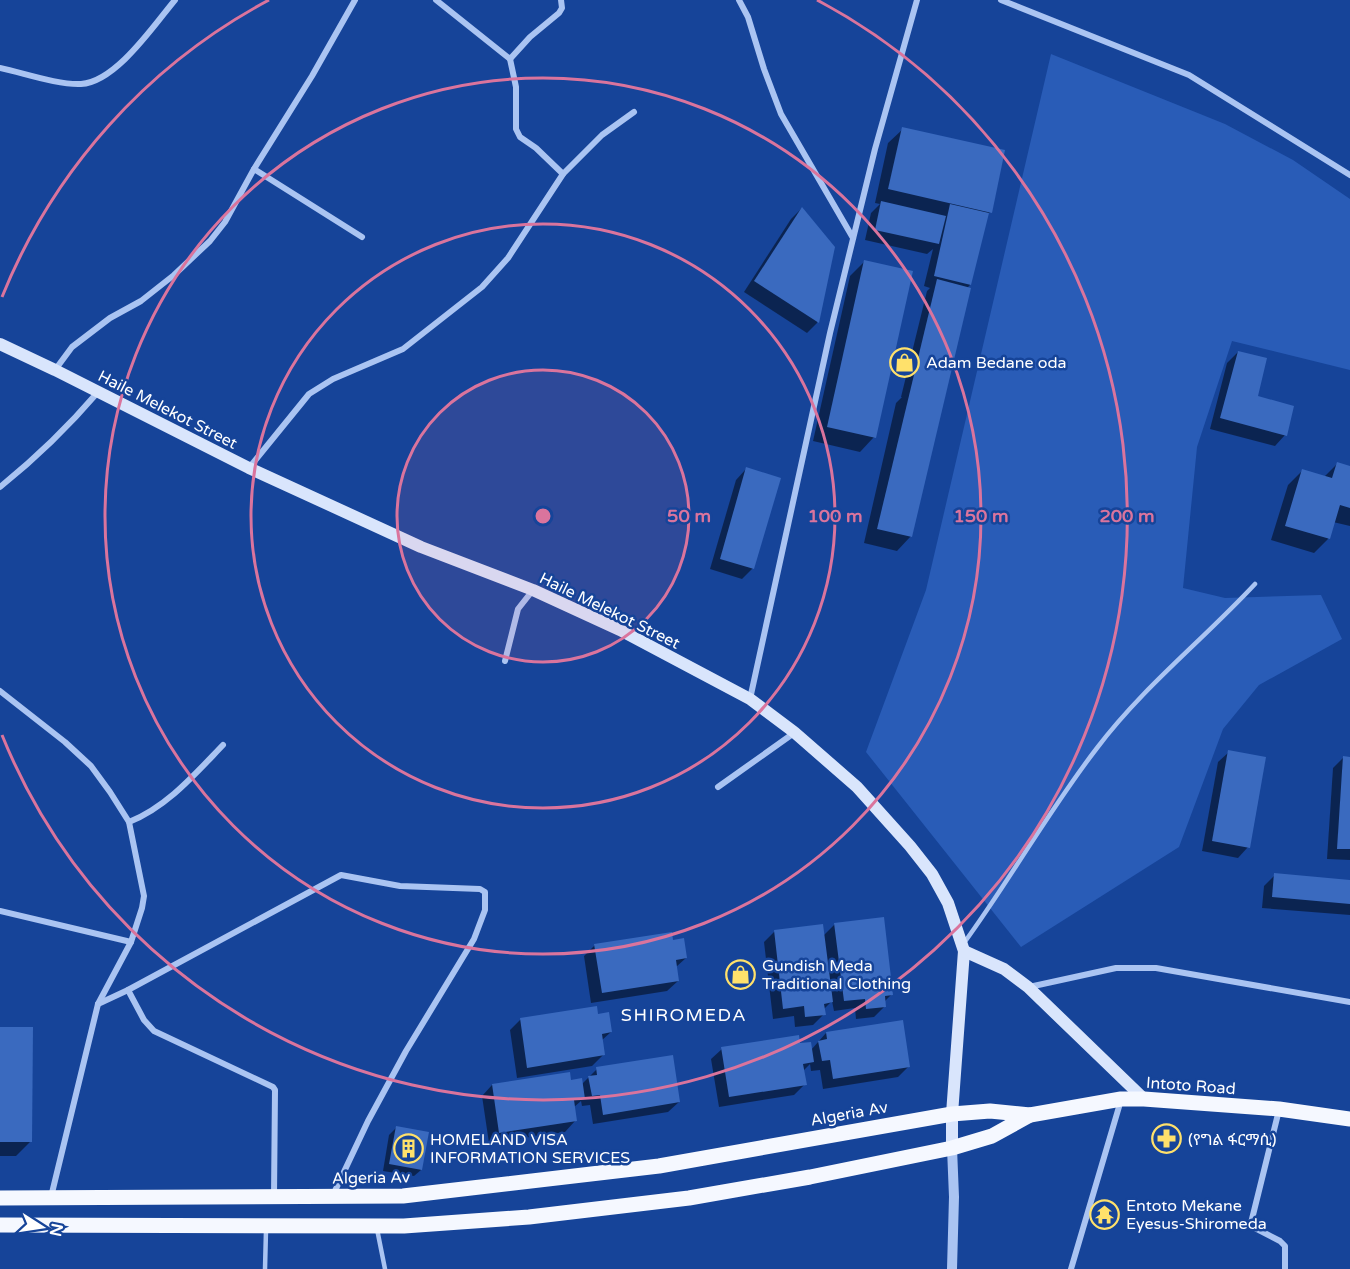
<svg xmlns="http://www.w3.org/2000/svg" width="1350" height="1269" font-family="'Varela Round','Noto Sans Ethiopic',sans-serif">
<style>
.green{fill:#295cb7}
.shadow{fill:#0007}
.building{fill:#3a6abf}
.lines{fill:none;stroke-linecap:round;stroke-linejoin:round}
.service{stroke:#aac4f2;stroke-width:4.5}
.minor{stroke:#aac4f2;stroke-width:6}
.tertiary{stroke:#aac4f2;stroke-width:10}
.secondary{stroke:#d9e5fc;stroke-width:12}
.primary{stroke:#f5f8ff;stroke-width:15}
.ring{fill:none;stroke:#da749d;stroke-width:3}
.labels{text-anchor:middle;stroke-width:5;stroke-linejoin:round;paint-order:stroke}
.poi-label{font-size:16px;fill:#fff;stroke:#164499;text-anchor:start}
.street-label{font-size:16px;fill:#fff;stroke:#164499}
.neighbourhood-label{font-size:18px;letter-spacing:1.5px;fill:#fff;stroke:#164499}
.centre{fill:#da749d;stroke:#164499;stroke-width:3}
.ring-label{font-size:18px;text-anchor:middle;font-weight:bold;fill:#da749d;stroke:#164499;stroke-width:5;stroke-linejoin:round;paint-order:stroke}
</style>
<rect width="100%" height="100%" fill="#164499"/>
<polygon class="green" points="1051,54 1225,124 1293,160 1350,199 1350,370 1232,341 1197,447 1183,588 1225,598 1321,595 1342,639 1259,685 1223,729 1179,847 1021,947 866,752 926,590"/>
<g class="shadow">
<polygon points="903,129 990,212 988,214 970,285 967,288 911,536 897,551 864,543 896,403 902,397 901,397 927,291 930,288 924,286 933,249 927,254 865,240 871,213 880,204 875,203 888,143"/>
<polygon points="801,209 833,248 817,323 807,333 744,292 791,219"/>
<polygon points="864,262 874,437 860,452 813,441 850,276"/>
<polygon points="1238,352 1256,397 1285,435 1275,446 1210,429 1227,363"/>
<polygon points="1337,464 1350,467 1350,526 1333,522 1328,539 1314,553 1271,540 1288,485 1302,471 1324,477"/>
<polygon points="746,469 753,568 742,579 710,569 736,480"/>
<polygon points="1229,752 1248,847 1238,858 1202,851 1218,762"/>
<polygon points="1343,758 1350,758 1350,860 1327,859 1333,768"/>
<polygon points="1275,875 1350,882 1350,915 1262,908 1264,886"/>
<polygon points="835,924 892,994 884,1002 885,1006 874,1017 856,1019 855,1008 834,1011 832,1001 824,1009 824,1014 813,1025 795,1027 794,1016 773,1019 764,942 774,932 823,936"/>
<polygon points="672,941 686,958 676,967 678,981 667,991 591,1003 584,956 595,945"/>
<polygon points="596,1008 597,1016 611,1032 601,1041 603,1055 592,1066 517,1078 510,1030 520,1020"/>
<polygon points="0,1028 30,1142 16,1156 0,1156"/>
<polygon points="826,1033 909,1066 898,1077 823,1089 820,1070 811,1071 810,1064 803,1071 805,1084 794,1095 719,1107 711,1059 722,1049 799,1045 811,1050"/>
<polygon points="597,1069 679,1102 668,1112 593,1124 590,1105 582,1106 581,1101 573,1108 575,1121 565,1132 489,1143 482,1096 492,1085 569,1082 581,1085"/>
<polygon points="396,1128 421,1170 414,1176 383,1171 389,1135"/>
</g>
<g class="building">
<polygon points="902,127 1005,150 992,213 888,189"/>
<polygon points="881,201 946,216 939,244 875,230"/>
<polygon points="950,204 989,213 971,285 934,276"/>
<polygon points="802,207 835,247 819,323 754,281"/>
<polygon points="864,260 913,271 876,438 827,427"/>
<polygon points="937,279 971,288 912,537 877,529"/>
<polygon points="1238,351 1267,358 1258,396 1294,406 1287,436 1220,418"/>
<polygon points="1337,462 1350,466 1350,508 1340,505 1330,539 1285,526 1302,469 1332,478"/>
<polygon points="746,467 781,478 754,569 720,559"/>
<polygon points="1228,750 1266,757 1250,848 1212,841"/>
<polygon points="1343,756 1350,757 1350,849 1337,849"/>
<polygon points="1274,873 1350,880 1350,904 1272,897"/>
<polygon points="884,917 893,995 885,996 886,1007 866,1009 865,999 844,1001 834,923"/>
<polygon points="823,924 833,1002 824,1004 826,1015 805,1017 804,1006 783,1009 774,930"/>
<polygon points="672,932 673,940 684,938 687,958 676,960 679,981 602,993 594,944"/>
<polygon points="597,1006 598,1014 609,1012 612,1032 602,1034 605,1055 527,1068 520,1018"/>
<polygon points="903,1020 910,1067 833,1079 830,1060 822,1061 818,1041 827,1039 826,1032"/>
<polygon points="0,1027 33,1027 32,1142 0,1142"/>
<polygon points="799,1035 800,1043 811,1042 814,1062 803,1064 807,1085 729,1097 721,1047"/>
<polygon points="673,1055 680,1102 603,1115 600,1095 592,1096 588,1076 597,1075 596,1067"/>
<polygon points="570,1072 571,1080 582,1078 585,1099 574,1100 577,1121 499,1133 492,1084"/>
<polygon points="396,1126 429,1132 422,1170 389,1164"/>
</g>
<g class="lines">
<g class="service">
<path d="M 964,943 C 1010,880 1049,810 1097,748 C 1143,687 1203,640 1255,584"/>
<polyline points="377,1229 385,1269"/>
<polyline points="265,1269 266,1230"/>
</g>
<g class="minor">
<polyline points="436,0 510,59 530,37 559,13 562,8 561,0"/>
<polyline points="739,0 748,17 764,69 781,114 853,238"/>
<polyline points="1001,0 1189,75 1350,175"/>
<path d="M 0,68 C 24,73 57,85 81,84 C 116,82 154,25 175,0"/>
<polyline points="254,169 362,237"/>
<polyline points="563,174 602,135 634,112"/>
<polyline points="55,370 72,347 110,318 141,301 174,275 210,241 225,222 254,169 312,76 355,0"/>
<polyline points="249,468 309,394 333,379 403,349 482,287 508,258 563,174 536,148 520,137 516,129 516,87 510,59"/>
<path d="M 0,487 C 36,458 68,427 98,392"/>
<polyline points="505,661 518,609 533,590"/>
<polyline points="0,691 65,742 91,766 110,792 129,822 144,896 142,908 131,942 98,1004 51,1197"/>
<polyline points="750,699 830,333 875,149 917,0"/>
<polyline points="718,787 794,733"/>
<path d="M 129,822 C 167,807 195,774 223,745"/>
<polyline points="0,911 131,942"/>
<polyline points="1029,987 1116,968 1156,968 1350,1002"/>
<polyline points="128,990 144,1020 154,1031 273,1087 275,1090 274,1196"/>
<polyline points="98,1004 128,990 341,875 400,886 480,889 485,892 485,910 474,939 406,1051 368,1121 333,1195"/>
<polyline points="1279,1110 1251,1223 1253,1227 1280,1241 1285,1246 1285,1269"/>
<polyline points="1071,1269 1121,1100"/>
</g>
<polyline class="tertiary" points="952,1269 954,1197 952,1148"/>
<g class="secondary">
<polyline points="0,344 55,370 249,468 421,547 533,590 620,630 750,699 794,732 857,787 910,846 932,874 948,903 964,951 952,1114 952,1148"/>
<polyline points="964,951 1004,969 1028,987 1144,1099"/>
</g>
<g class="primary">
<polyline points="0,1198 403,1196 659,1166 952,1114 990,1111 1030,1115 1121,1099 1144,1099 1279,1109 1350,1119"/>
<polyline points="0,1225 404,1226 529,1217 689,1198 810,1177 952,1148 992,1136 1030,1115"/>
</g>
</g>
<circle cx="543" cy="516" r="146" fill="#da749d" fill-opacity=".12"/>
<g class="ring">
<circle cx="543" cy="516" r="146"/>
<circle cx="543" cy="516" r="292"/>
<circle cx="543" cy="516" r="438"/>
<path d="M2 297A584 584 0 0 1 269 0M817 0A584 584 0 1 1 2 735"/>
</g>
<defs>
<symbol id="shop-ring" viewBox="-11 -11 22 22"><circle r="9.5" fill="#164499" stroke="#ffe16b" stroke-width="1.5"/><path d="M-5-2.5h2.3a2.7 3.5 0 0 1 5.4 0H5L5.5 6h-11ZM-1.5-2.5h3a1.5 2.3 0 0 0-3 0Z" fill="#ffe16b"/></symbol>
<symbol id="pharmacy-ring" viewBox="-11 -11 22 22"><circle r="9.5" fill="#164499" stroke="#ffe16b" stroke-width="1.5"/><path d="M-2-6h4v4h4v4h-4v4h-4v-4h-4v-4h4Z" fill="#ffe16b"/></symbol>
<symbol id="building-ring" viewBox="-11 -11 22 22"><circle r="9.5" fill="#164499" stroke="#ffe16b" stroke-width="1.5"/><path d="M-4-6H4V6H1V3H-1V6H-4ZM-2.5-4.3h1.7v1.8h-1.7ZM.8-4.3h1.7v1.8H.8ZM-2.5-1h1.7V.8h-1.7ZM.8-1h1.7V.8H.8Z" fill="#ffe16b"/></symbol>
<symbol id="temple-ring" viewBox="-11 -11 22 22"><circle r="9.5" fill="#164499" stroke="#ffe16b" stroke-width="1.5"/><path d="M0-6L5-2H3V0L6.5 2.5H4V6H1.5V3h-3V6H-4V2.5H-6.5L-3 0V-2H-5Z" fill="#ffe16b"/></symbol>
</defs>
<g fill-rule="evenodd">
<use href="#shop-ring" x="888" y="346" width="33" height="33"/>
<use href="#shop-ring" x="724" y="958" width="33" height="33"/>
<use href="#pharmacy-ring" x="1150" y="1122" width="33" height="33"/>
<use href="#building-ring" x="392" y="1132" width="33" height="33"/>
<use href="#temple-ring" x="1088" y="1198" width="33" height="33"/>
</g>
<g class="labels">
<g class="poi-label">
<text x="926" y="368">Adam Bedane oda</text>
<text x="762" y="971">Gundish Meda<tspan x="762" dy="18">Traditional Clothing</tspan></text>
<text x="430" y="1145">HOMELAND VISA<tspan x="430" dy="18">INFORMATION SERVICES</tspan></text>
<text x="1188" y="1145">(የግል ፋርማሲ)</text>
<text x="1126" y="1211">Entoto Mekane<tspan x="1126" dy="18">Eyesus-Shiromeda</tspan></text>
</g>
<g class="street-label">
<text transform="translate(168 409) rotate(27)" y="6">Haile Melekot Street</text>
<text transform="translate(610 610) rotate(26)" y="6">Haile Melekot Street</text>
<text transform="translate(1191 1085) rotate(4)" y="6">Intoto Road</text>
<text transform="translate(849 1113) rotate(-10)" y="6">Algeria Av</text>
<text transform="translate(371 1177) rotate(-1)" y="6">Algeria Av</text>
</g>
<g class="neighbourhood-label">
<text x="684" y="1021">SHIROMEDA</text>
</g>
</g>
<circle cx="543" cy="516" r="9" class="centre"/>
<g class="ring-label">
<text x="689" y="522">50 m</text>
<text x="835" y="522">100 m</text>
<text x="981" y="522">150 m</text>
<text x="1127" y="522">200 m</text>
</g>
<g transform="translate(42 1227) rotate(102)" stroke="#164499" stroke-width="4.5" paint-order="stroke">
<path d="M0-4.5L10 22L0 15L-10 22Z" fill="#ffffff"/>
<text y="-9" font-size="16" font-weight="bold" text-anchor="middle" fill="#ffffff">N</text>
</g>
</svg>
